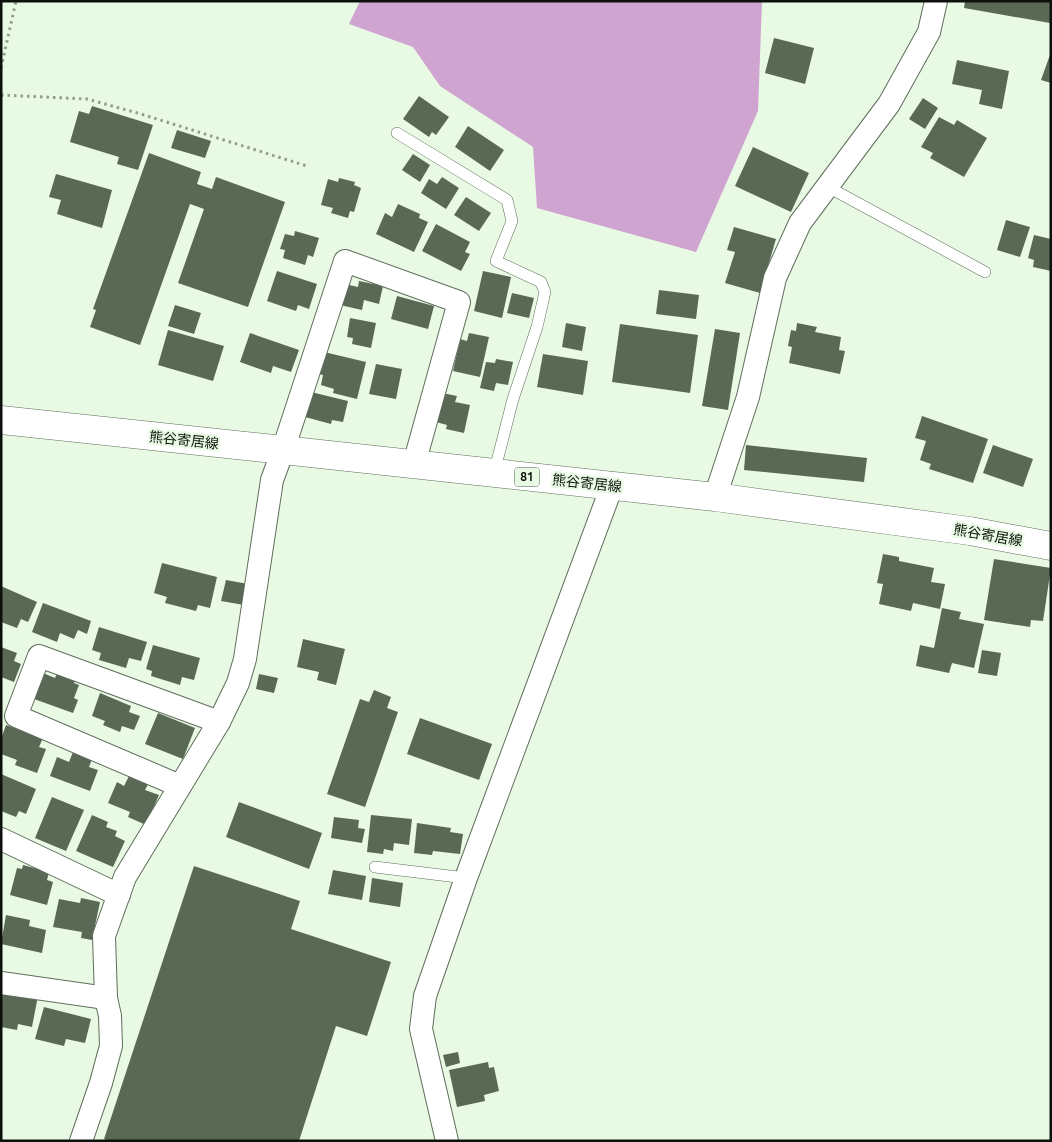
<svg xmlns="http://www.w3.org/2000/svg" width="1052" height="1142" font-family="Ubuntu,'Noto Sans JP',sans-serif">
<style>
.forest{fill:#d0a4d1}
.building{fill:#5a6956}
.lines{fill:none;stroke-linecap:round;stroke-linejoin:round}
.service-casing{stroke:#5e6e5b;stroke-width:12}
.minor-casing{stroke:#5e6e5b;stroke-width:24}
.primary-casing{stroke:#5e6e5b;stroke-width:29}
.path{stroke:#909e8d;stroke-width:3;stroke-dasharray:2.5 4;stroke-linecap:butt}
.service{stroke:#fff;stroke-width:11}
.minor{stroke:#fff;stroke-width:22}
.primary{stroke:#fff;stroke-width:28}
.labels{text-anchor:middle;stroke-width:4.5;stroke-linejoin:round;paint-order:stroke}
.shield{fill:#e8fae4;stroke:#4e584c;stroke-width:1}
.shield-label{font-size:12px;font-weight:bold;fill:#0c120b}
.street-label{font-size:14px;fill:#0c120b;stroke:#e8fae4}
</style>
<rect width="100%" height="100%" fill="#e8fae4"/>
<polygon class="forest" points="360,1 762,1 758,111 696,252 537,208 533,147 440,86 413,47 349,24"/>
<g class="building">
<polygon points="965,1 1051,1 1050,23 964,8"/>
<polygon points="774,38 814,48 805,84 765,73"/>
<polygon points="1051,52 1051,83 1041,80"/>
<polygon points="957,60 1009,71 1002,109 979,104 982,90 952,84"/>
<polygon points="419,96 449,117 436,135 432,132 429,137 403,119"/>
<polygon points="923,98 938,108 925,129 909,119"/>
<polygon points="92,106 153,125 138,170 117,164 119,157 70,142 79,111 89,114"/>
<polygon points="939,117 954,125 957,120 987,138 964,177 930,158 933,153 921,147"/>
<polygon points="468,126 504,150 490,171 455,147"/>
<polygon points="177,130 211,141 205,158 171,148"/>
<polygon points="753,147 809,173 791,212 735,186"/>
<polygon points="149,153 201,172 197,184 212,189 216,177 285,202 248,307 178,283 204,209 190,204 140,345 90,327 96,310 93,309"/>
<polygon points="413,154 430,165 420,182 402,170"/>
<polygon points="56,174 112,190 102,228 57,214 61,200 49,197"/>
<polygon points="442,177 459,188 446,209 421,193 429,179 437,184"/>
<polygon points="339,178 355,182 354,185 361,188 354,212 350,211 348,218 331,213 333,208 321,205 328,179 338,182"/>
<polygon points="466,197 491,213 479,231 454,215"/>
<polygon points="398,204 420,214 419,218 428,222 414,252 376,234 385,213 392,217"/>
<polygon points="1006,220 1030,227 1020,257 997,250"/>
<polygon points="436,224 470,242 465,252 470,254 461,271 422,251"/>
<polygon points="734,227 776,239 760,293 725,283 735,252 727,250"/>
<polygon points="295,231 319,238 313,257 308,255 305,265 283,258 285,250 280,249 285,234 294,236"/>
<polygon points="1034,235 1051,239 1051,271 1033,267 1034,260 1028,258"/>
<polygon points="277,271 317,284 309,309 298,305 296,311 267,301"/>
<polygon points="483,271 511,277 502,318 474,311"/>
<polygon points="359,281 383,286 379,304 364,300 362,310 340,305 345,284 358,287"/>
<polygon points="659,290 699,295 696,319 656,314"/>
<polygon points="512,293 534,298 529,318 507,313"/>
<polygon points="397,296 434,306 428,329 391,319"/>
<polygon points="175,305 201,313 194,334 168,326"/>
<polygon points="350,318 376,323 371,348 352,344 353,338 347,337"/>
<polygon points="566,323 586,327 582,351 562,347"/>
<polygon points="797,323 817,327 815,332 841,337 839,350 845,351 840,374 789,363 792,347 788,346 791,330 796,331"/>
<polygon points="620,324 698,335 690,393 612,382"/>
<polygon points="715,329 740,333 728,410 702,406"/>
<polygon points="168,330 224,346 213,381 158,365"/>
<polygon points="250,333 299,350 291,372 273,366 271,373 240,362"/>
<polygon points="469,333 489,337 480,377 453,371 460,339 467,341"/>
<polygon points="324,352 366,362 357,399 333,393 334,389 321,385 323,375 319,374"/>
<polygon points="543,354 588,361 583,395 537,387"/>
<polygon points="496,359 513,362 508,385 496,383 494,391 480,388 486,362 495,363"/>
<polygon points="376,364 402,369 396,399 369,394"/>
<polygon points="311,392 348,401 343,422 332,420 331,424 305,417"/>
<polygon points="442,393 457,396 455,402 470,405 464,433 446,429 447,425 436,422"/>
<polygon points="922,416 988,439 973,483 929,469 931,464 920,460 926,441 915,438"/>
<polygon points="746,445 867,458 864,482 744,470"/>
<polygon points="993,445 1033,459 1023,487 983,473"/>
<polygon points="883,554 899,557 899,561 934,568 931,582 945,584 940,609 913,603 911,611 879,604 883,584 877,583"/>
<polygon points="994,559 1051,568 1043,621 1031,620 1030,627 984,620"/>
<polygon points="162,563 217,577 210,608 198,605 196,611 165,603 167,597 154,593"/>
<polygon points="226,580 248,584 244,605 221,601"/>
<polygon points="1,586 37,602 28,622 21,619 17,628 1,622"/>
<polygon points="43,603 91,621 87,634 78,630 74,639 60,633 57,642 32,632"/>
<polygon points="942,608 961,612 959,619 984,624 974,668 952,663 949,673 916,666 920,645 934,648"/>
<polygon points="99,627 147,642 141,661 129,658 126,668 99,660 101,653 92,650"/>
<polygon points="303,639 345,649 336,685 317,680 319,672 297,667"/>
<polygon points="153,645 200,658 194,680 182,677 180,685 151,676 152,671 146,669"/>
<polygon points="1,647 17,653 14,661 21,664 14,682 1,677"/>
<polygon points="982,650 1001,653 997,676 978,673"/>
<polygon points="58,671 76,678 74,683 79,685 74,698 78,700 73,713 34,699 43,673 55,678"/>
<polygon points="259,674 278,678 274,693 256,689"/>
<polygon points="374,690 391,697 387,708 398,712 365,807 327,794 360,699 369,702"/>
<polygon points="100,693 131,706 129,712 140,716 134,730 122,726 120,732 103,725 105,721 92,716"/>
<polygon points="158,713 195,728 183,759 145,744"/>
<polygon points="420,718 492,744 479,780 407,754"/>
<polygon points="6,725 43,738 39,747 46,749 37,773 15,765 17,760 1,754 1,739"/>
<polygon points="73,752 92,759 89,767 98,770 90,791 50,776 57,757 69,762"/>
<polygon points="1,774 36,789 26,814 19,811 16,817 1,811"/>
<polygon points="129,776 148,784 145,790 159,795 146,825 128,817 130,812 108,803 117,782 124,786"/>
<polygon points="52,797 84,810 66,851 35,838"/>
<polygon points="239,802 322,833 309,869 226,837"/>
<polygon points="92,815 108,822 106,827 117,831 115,836 125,841 113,867 76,851"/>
<polygon points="371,815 412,819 409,845 394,843 393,851 384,849 383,854 367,852"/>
<polygon points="334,817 359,820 358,828 365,829 362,843 331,838"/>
<polygon points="417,823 451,828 450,832 463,834 460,854 433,851 432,855 414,853"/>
<polygon points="23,865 49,872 47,880 53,882 47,905 10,895 17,868 22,869"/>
<polygon points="194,866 300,901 291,929 391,962 367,1036 336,1026 299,1141 109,1141 104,1139"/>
<polygon points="333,870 366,876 362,900 328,894"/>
<polygon points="372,878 403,883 400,907 369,902"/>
<polygon points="81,898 100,902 92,940 81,938 82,932 53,927 59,899 80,903"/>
<polygon points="6,915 30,920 29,926 46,930 42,953 1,944"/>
<polygon points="1,990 38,996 32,1027 18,1024 17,1030 1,1027"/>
<polygon points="44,1007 91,1019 85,1043 66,1039 64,1046 35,1039"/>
<polygon points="458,1052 460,1063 446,1067 443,1055"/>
<polygon points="488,1062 489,1068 494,1067 499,1091 484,1095 485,1101 457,1107 449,1070"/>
</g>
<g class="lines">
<defs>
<g id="service">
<polyline points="397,133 507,200 512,221 496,261 541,282 545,292 537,327 513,399 494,473"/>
<polyline points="828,187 985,272"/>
<polyline points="375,867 466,878"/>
</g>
<g id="minor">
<polyline points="715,497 748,397 775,278 800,223 889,104 929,32 936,1"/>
<polyline points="180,786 16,716 39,656 219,722"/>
<polyline points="1,839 119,895"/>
<polyline points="1,983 106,998"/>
<polyline points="81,1141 101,1083 111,1046 110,1016 106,998 104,936 125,877 219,722 238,683 245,659 272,480 283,450 345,261 459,302 414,464"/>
<polyline points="447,1141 421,1029 425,996 466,878 612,486"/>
</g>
<polyline id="primary" points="1,420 283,450 715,497 970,531 1051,546"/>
</defs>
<use href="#service" class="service-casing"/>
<use href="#minor" class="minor-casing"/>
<use href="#primary" class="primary-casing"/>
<g class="path">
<polyline points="1,68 16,1"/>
<polyline points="1,95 87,99 141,114 307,166"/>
</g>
<use href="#service" class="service"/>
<use href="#minor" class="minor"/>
<use href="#primary" class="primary"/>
</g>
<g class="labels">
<rect class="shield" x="514.5" y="467.5" width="25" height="19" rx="4"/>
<g class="shield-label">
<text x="527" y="481">81</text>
</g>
<g class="street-label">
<text transform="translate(184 440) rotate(6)" y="5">熊谷寄居線</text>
<text transform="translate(587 483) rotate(6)" y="5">熊谷寄居線</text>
<text transform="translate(988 535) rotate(10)" y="5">熊谷寄居線</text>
</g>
</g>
<rect width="1052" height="1142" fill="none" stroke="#0c120b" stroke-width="5"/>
</svg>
